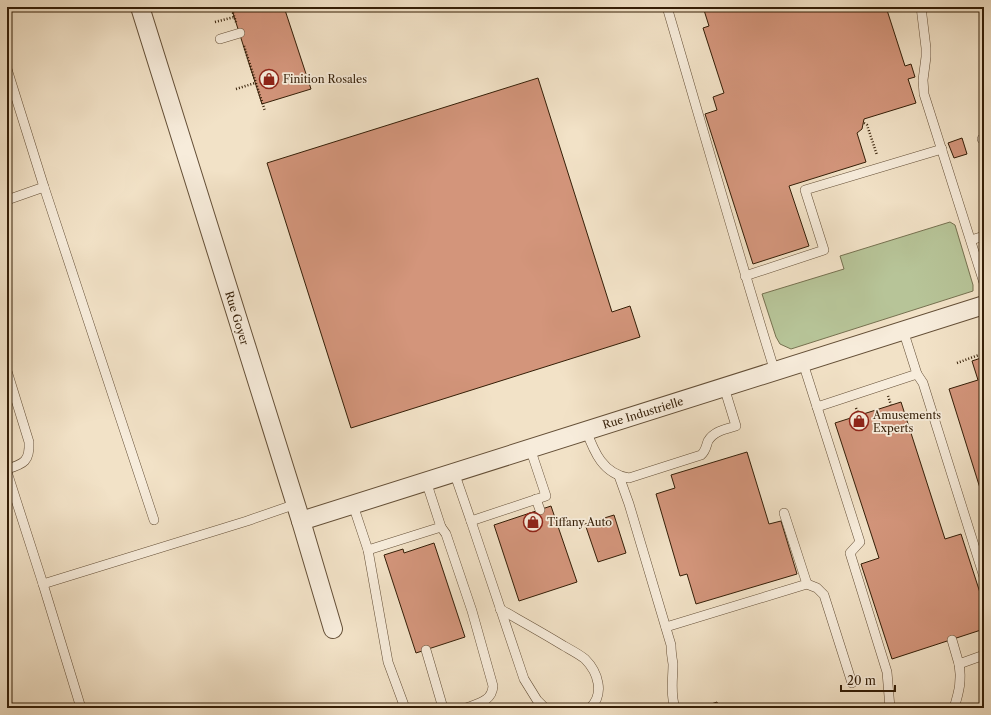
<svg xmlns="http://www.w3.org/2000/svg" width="991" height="715" font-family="'Libre Caslon Text',serif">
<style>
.grass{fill:#b7c498;stroke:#767150}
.building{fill:#d3957b;stroke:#341e07}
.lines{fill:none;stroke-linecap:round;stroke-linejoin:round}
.lane-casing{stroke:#644f37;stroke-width:10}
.street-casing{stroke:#644f37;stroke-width:20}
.path{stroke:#341e07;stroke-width:2.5;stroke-dasharray:1 2;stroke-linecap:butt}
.lane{stroke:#f7ecdb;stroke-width:9}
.street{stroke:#f7ecdb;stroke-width:18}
.labels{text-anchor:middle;stroke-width:3.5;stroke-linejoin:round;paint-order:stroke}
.poi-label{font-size:11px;fill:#341e07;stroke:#f7ecdb;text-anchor:start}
.street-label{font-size:11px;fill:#341e07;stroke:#f7ecdb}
</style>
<rect width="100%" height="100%" fill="#f2e2c7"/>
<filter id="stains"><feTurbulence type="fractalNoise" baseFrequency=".005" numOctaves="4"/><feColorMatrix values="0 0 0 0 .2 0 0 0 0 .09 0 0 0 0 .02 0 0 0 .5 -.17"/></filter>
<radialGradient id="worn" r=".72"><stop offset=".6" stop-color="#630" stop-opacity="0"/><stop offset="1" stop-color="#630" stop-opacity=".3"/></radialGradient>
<polygon class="grass" points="950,222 955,225 973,285 973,291 791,349 780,344 776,337 762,294 844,269 840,256"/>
<g class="building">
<polygon points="231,7 284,7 311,89 262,104"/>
<polygon points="703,7 886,7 905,66 911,64 915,77 908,79 916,103 864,119 862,129 857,133 866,162 789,186 809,246 753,264 705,114 717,110 713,97 724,93 703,28 709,26"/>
<polygon points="538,78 612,312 630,306 640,337 351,428 267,163"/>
<polygon points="962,138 967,154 954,158 948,143"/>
<polygon points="984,357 984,501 949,389 978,380 972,361"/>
<polygon points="901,402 945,539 961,534 984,605 984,629 892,659 861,564 879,558 835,423"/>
<polygon points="747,452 769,524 781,521 797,574 696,604 687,574 680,576 656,494 675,488 671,475"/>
<polygon points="551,506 577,582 519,601 494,525"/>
<polygon points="614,515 626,553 598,562 585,524"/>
<polygon points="434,543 465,637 416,653 384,555 403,549 404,553"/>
<polygon points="717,702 719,708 699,708"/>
</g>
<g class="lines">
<defs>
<g id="lane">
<path d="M 667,7 C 703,129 737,250 775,372"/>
<polyline points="921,7 926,48 926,57 923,80 924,94 984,283"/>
<polyline points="220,39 240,33"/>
<polyline points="7,69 44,187 7,200"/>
<polyline points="982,139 984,138"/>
<polyline points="44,187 154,520"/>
<polyline points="971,240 984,236"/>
<polyline points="745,276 824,250 805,190 942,149"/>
<polyline points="803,363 817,407 917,374 903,330"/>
<path d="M 7,371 L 29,442 C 30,461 24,464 7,469"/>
<polyline points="917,374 923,383 984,577"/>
<polyline points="817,407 860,542 850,553 887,672 890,708"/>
<path d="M 586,430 C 594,452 603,474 629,478 L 701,455 C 706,451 706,446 708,441 C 714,431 726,429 736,426 L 724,387"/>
<polyline points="7,472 43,584 247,521 296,504"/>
<polyline points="454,472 471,521 546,496 530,448"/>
<path d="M 619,476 L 629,504 L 671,645 C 671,651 672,658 673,664 C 673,679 670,693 675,708"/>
<polyline points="536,499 540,510"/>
<polyline points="353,505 368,550 441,527 426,481"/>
<polyline points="471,521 524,679 537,700 545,708"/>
<path d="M 441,527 L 446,534 L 472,611 L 493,686 C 492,701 479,703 466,708"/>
<polyline points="368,550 388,662 405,708"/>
<polyline points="43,584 81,708"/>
<polyline points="807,584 817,588 824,595 852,683"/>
<path d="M 500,609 C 521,621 543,633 564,646 C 571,650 579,654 585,659 C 598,672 605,694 590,708"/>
<polyline points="666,627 807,584 784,513"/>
<polyline points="952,640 959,664 984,655"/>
<polyline points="426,650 443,708"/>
<path d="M 954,708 C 959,692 962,680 959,664"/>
</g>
<g id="street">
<polyline points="140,7 301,521 333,629"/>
<polyline points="301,521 984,305"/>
</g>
</defs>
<use href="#lane" class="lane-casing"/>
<use href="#street" class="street-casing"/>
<g class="path">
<polyline points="231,7 236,22"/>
<polyline points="215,22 234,17"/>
<polyline points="244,46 265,111"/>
<polyline points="236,89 255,83"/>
<polyline points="864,123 867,125 877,155"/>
<polyline points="957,363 984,353"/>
<polyline points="888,396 891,405"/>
<polyline points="856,408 859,415"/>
</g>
<use href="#lane" class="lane"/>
<use href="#street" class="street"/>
</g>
<defs>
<symbol id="shop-ring" viewBox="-11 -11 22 22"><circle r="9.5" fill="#f7ecdb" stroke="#8f2418" stroke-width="1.5"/><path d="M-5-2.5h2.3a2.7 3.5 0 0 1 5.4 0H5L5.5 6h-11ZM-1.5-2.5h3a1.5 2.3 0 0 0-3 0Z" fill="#8f2418"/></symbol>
</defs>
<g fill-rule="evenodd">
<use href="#shop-ring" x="258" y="68" width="22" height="22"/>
<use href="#shop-ring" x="848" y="410" width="22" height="22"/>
<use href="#shop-ring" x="522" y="511" width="22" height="22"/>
</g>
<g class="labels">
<g class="poi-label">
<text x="283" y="83">Finition Rosales</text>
<text x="873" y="419">Amusements<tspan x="873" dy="13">Experts</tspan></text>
<text x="547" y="526">Tiffany Auto</text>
</g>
<g class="street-label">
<text transform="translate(237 318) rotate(73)" y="4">Rue Goyer</text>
<text transform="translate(643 413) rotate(-17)" y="4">Rue Industrielle</text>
</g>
</g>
<rect width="991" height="715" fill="none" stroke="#f2e2c7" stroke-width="24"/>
<rect x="8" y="8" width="975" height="699" fill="none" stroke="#341e07" stroke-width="2"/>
<rect x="12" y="12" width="967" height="691" fill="none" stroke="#341e07"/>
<path d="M841 685v6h54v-6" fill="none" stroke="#341e07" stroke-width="2"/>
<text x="847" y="685" font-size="12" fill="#341e07" stroke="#f7ecdb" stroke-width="3" paint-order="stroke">20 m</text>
<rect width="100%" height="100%" filter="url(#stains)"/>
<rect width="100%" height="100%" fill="url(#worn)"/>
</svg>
